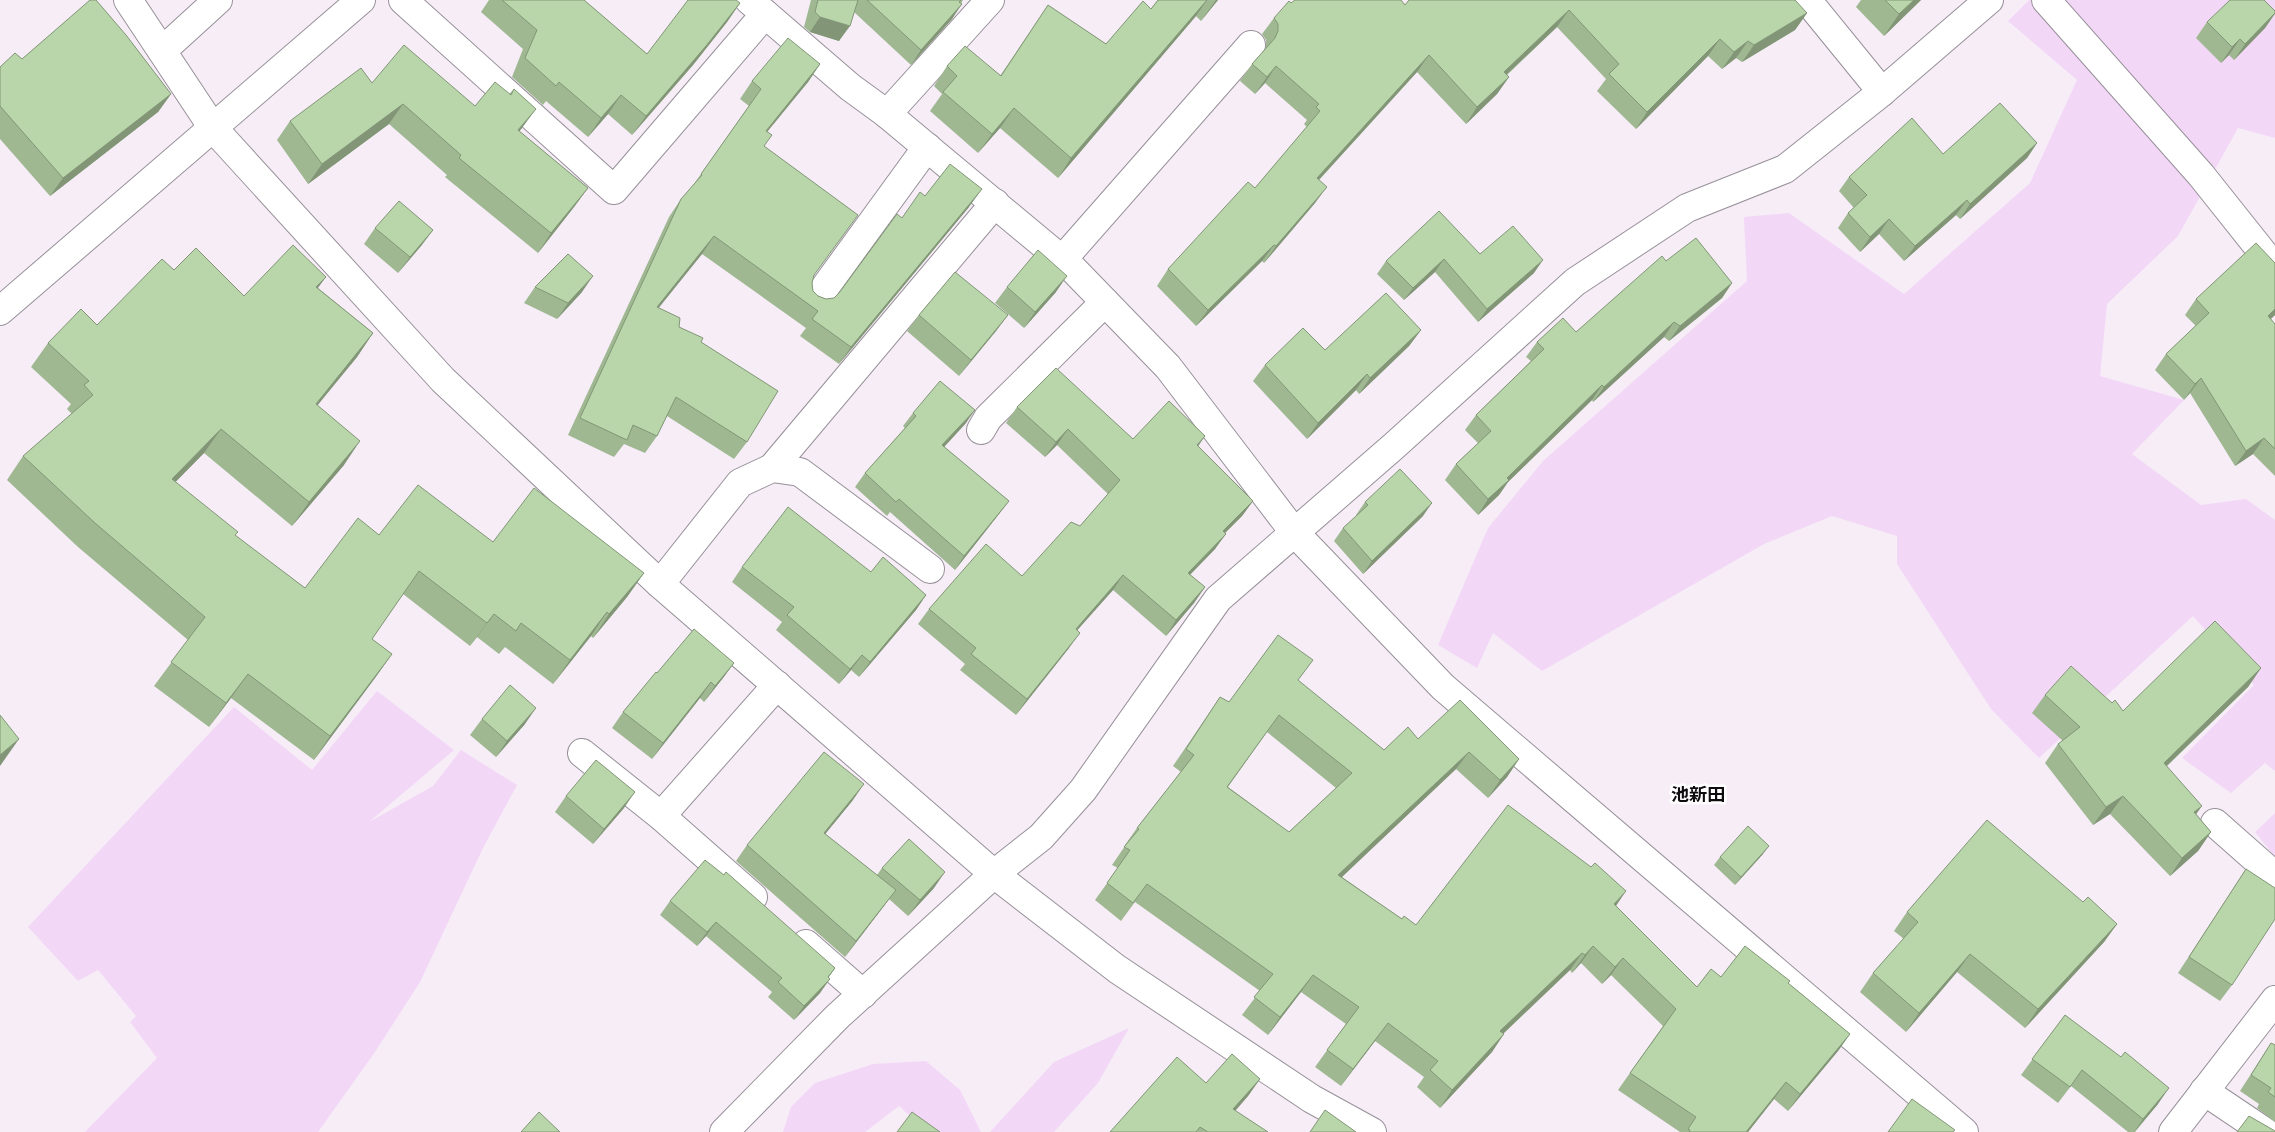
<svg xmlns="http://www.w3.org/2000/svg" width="2275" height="1132" font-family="Jost,'Noto Sans JP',sans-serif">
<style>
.green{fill:#f3d7f7}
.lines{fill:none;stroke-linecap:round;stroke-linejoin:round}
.minor-casing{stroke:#979099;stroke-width:30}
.minor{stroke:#fff;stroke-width:28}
.wall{fill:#9fb892;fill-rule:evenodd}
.shaded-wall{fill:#829677}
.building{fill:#b9d6aa;stroke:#829677;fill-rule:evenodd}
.labels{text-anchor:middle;stroke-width:5;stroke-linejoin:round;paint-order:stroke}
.quarter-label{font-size:18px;font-weight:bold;fill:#0f0c0f;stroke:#fff}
</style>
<rect width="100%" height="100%" fill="#f6edf7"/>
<g class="green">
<polygon points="2029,0 2275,0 2275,138 2238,128 2178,236 2107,304 2100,376 2184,400 2132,454 2201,505 2246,499 2275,520 2275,771 2265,763 2231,793 2182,758 2254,685 2193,616 2039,758 1991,709 1897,564 1897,536 1832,516 1764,544 1542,671 1493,633 1477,668 1438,645 1488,528 1543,461 1747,281 1744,217 1789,213 1904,294 2030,183 2077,80 2008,21"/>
<polygon points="377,691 454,750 369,822 433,786 461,750 517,785 483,848 420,982 375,1052 318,1132 85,1132 157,1058 130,1022 136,1016 98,970 78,981 28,927 234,707 312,770"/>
<polygon points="2275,813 2275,857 2255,832"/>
<polygon points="1129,1028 1098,1083 1054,1132 990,1132 1054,1062"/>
<polygon points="926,1061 960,1090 981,1132 928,1132 899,1106 865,1132 783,1132 791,1107 815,1083 873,1064"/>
</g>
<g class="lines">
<defs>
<g id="minor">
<polyline points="128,0 213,128 443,380 660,584 994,874 1117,969 1312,1099 1372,1132"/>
<polyline points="403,0 614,190 765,14"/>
<polyline points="749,0 850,87 887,114 1073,269 1168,367 1294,532 1443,687 1964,1132"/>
<polyline points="1807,0 1882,92"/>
<polyline points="2046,0 2201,175 2275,268"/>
<polyline points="162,51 218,0"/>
<polyline points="887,114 990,0"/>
<polyline points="1062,260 1251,45"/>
<polyline points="815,301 927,147"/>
<polyline points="0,311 361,0"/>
<polyline points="981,430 988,418 1105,302"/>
<polyline points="772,468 995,203"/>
<polyline points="660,584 740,483 772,468 800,472 930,569"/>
<polyline points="582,753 661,816 753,897"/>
<polyline points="661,816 777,685"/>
<polyline points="2215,823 2275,876"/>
<polyline points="806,944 863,994"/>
<polyline points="2204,1091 2265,1132"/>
<polyline points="724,1132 838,1016 994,874 1041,837 1083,790 1218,599 1394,446 1575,282 1687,208 1785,169 1882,92 1989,0"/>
<polyline points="2173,1132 2275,1000"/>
</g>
</defs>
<use href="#minor" class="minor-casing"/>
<use href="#minor" class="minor"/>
</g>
<g class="wall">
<polygon points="489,0 584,0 647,54 740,3 727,22 693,65 632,135 608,114 588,137 546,101 543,105 512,77 523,49 481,12"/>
<polygon points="811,0 963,0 952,19 911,65 854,12 839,41 810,32 804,27"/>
<polygon points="1158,0 1218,0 1201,21 1196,16 1058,178 1000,128 978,153 930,111 942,94 934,86 947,66 1000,76 1048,5 1106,44 1151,9"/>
<polygon points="1861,0 1921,0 1884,36 1856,7"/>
<polygon points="1291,3 1405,5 1807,13 1795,30 1742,62 1736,58 1722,69 1708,56 1636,129 1597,91 1606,79 1557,27 1507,75 1509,77 1497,94 1466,124 1417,72 1319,180 1315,203 1264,263 1262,261 1196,326 1157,286 1168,269 1255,188 1307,127 1304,124 1307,120 1265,83 1255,94 1240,81 1252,64 1266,48 1266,40 1262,34 1274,18"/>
<polygon points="2275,14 2265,28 2234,60 2229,55 2221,63 2196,38 2207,22"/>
<polygon points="22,59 171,94 158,112 50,196 0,139 0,67"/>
<polygon points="820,64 808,82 767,131 764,147 814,276 812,283 813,291 818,296 826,299 834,298 839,293 902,218 925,196 969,207 839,364 800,336 806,328 702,254 658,308 679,327 701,342 747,442 734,459 667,416 657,436 645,453 624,444 614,457 568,435 669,217 681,199 689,191 749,106 740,99 752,81"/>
<polygon points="372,83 475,106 509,94 514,89 522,128 519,131 588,188 574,207 538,253 445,177 447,175 389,124 308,184 277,140 290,121"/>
<polygon points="2037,143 2027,158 1960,219 1956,215 1904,261 1879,234 1860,252 1838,228 1848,213 1854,208 1839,191 1849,177 1943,154"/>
<polygon points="375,228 433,230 421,246 398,273 364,244"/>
<polygon points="1480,254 1534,273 1478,322 1435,272 1404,300 1377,274 1386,261"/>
<polygon points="1666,261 1732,283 1722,298 1669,341 1664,337 1593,402 1592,400 1508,482 1499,495 1478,515 1445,480 1456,464 1478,443 1465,430 1476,415 1531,361 1526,357 1537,342 1576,332"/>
<polygon points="2275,263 2275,315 2271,319 2275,324 2275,476 2253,454 2235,466 2190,393 2184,400 2155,370 2166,354 2196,326 2185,315 2196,299"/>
<polygon points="535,287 582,292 557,319 524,303"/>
<polygon points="1007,287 1056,292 1024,328 995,303"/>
<polygon points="318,288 373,333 357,357 317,405 344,465 292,526 204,453 175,482 235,536 305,588 379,535 493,542 644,573 627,597 593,638 591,636 553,684 505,647 499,654 477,637 470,646 403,594 372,639 392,654 375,678 314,760 231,698 209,727 154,686 188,640 78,547 7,480 23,456 72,414 67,409 71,404 31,367 48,343 97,325 244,296"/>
<polygon points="919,315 1008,315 996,331 959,376 907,331"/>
<polygon points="1421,330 1409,346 1359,394 1356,390 1307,439 1253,381 1265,365 1325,350"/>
<polygon points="1017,407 1133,439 1198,446 1253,501 1242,516 1225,533 1215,549 1190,575 1205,587 1194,603 1166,636 1113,590 1077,630 1069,648 1016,715 960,670 965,664 918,624 929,609 1022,576 1080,526 1108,494 1057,445 1045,457 1006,423"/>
<polygon points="913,413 966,423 944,447 1009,501 999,514 955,570 890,512 887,516 855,487 865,473 905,428 903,426"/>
<polygon points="1365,502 1423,516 1363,574 1334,541 1343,528 1357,516 1356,515"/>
<polygon points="742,567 871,572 926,595 916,610 859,677 851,670 839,684 776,630 782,622 732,582"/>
<polygon points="734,663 723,678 704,702 700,698 652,759 612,728 623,712 657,673"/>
<polygon points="2261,668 2248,687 2167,766 2196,814 2211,832 2198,851 2170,876 2110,814 2093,825 2045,763 2058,744 2063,741 2032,713 2045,695 2112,703 2123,711"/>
<path d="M 1298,681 L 1384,750 L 1418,739 L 1519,759 L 1507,777 L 1488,798 L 1456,769 L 1342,877 L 1402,919 L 1416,925 L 1616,906 L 1697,987 L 1721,977 L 1788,983 L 1850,1034 L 1838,1051 L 1788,1111 L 1774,1099 L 1748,1132 L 1680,1132 L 1618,1090 L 1663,1026 L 1611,975 L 1602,984 L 1581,963 L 1572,973 L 1570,970 L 1503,1034 L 1492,1052 L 1440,1108 L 1417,1087 L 1424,1077 L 1375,1041 L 1341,1086 L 1315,1067 L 1346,1024 L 1301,992 L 1268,1035 L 1242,1015 L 1260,991 L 1135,902 L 1121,921 L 1095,900 L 1118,868 L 1112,865 L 1125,846 L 1125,845 L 1137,828 L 1181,772 L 1173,766 L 1220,697 L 1229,702 ZM 1267,732 L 1336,788 L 1289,832 L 1228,787 Z"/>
<polygon points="482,719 525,724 496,757 470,735"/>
<polygon points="566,796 624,808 593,844 555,812"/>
<polygon points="853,800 825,834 877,875 882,868 934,888 908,916 889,899 845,957 736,861 747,845"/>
<polygon points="1763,854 1735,885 1714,865 1720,857"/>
<polygon points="2246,869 2232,985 2220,1001 2178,973"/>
<polygon points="670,901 835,968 829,977 820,993 794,1020 768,997 772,992 706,936 697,946 660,915"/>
<polygon points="2083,902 2117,924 2104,942 2025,1028 1957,972 1906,1032 1860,992 1873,973 1904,939 1894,931 1907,912"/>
<polygon points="2065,1015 2158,1104 2135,1132 2128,1132 2071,1086 2058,1103 2021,1075"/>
<polygon points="2271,1043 2275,1045 2275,1122 2257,1108 2259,1104 2240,1091"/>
<polygon points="1260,1079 1248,1096 1235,1111 1268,1132 1110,1132 1206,1083"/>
</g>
<g class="shaded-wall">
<polygon points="1207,0 1196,16 1058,178 1071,158"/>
<polygon points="1216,0 1218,0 1201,21"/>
<polygon points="1914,0 1921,0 1884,36 1899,14"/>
<polygon points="740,3 727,22 693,65 632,135 646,116"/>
<polygon points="962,4 952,19 911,65 921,50"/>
<polygon points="1569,10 1557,27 1492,88 1504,72"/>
<polygon points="1807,13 1795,30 1742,62 1754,45"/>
<polygon points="2275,13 2265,28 2234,60 2245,44"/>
<polygon points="820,17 850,26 839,41 810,32"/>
<polygon points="1720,39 1708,56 1636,129 1647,112"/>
<polygon points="2240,39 2229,55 2221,63 2232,47"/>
<polygon points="1748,41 1736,58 1722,69 1734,52"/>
<polygon points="1429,55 1417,72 1305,195 1317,178"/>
<polygon points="820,64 808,82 754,148 766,131"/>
<polygon points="1276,66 1265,83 1255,94 1267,77"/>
<polygon points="1509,77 1497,94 1466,124 1477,107"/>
<polygon points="171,94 158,112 50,196 63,178"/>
<polygon points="621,95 608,114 588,137 601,118"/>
<polygon points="403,104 389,124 308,184 322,164"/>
<polygon points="1014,108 1000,128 978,153 992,134"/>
<polygon points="536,109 522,128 504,150 518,130"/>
<polygon points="2037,143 2027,158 1960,219 1970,204"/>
<polygon points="1327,187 1315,203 1264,263 1276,246"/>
<polygon points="588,188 574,207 538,253 551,233"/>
<polygon points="982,189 969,207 839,364 851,347"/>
<polygon points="1967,200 1956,215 1904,261 1915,246"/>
<polygon points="1889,219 1879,234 1860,252 1870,237"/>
<polygon points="433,230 421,246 398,273 410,257"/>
<polygon points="714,236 702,254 645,325 657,307"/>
<polygon points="1274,245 1262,261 1196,326 1208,310"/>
<polygon points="1444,259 1435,272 1404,300 1413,288"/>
<polygon points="1543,260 1534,273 1478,322 1487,309"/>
<polygon points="593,276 582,292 557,319 568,303"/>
<polygon points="1067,276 1056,292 1024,328 1035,312"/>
<polygon points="326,277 309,300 316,287"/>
<polygon points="1732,283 1722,298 1669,341 1680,326"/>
<polygon points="2275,309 2275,315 2257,331 2268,316"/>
<polygon points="1008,315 996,331 959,376 971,360"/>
<polygon points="1674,322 1664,337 1593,402 1604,387"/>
<polygon points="1421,330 1409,346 1359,394 1370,378"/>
<polygon points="373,333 357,357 299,428 316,404"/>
<polygon points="1367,374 1356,390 1307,439 1318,423"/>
<polygon points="2201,378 2190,393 2184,400 2195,384"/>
<polygon points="1602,385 1592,400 1508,482 1499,495 1478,515 1488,499 1507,478"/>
<polygon points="975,410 966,423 933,459 942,445"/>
<polygon points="221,429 204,453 155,503 172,479"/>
<polygon points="1068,429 1057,445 1045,457 1056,442"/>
<polygon points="1205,436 1195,451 1197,445"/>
<polygon points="2264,438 2253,454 2235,466 2246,451"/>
<polygon points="360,441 344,465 292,526 309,502"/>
<polygon points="1009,501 999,514 955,570 964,556"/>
<polygon points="1253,501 1242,516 1212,546 1223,531"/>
<polygon points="1432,503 1423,516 1363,574 1372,561"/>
<polygon points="1226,534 1215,549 1177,588 1188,573"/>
<polygon points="644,573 627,597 593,638 609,614"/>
<polygon points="1123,575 1113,590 1065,644 1076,629"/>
<polygon points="1205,587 1194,603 1166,636 1176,620"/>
<polygon points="926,595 916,610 859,677 870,662"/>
<polygon points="607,612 591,636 553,684 570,660"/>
<polygon points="494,614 477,637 470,646 487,623"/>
<polygon points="1080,633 1069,648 1016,715 1027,699"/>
<polygon points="392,654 375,678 314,760 330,736"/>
<polygon points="862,655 851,670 839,684 850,669"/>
<polygon points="734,663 723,678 704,702 715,686"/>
<polygon points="2261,668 2248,687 2151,781 2164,763"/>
<polygon points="248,674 231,698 209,727 226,703"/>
<polygon points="711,682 700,698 652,759 663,743"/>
<polygon points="536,708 525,724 496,757 507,741"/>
<polygon points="19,739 0,766 0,755"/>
<polygon points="1469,752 1456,769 1326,892 1338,875"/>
<polygon points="1519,759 1507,777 1488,798 1500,780"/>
<polygon points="864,784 853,800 813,849 824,833"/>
<polygon points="635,792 624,808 593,844 604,829"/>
<polygon points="2123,796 2110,814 2093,825 2106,807"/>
<polygon points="2202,806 2189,824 2194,812"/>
<polygon points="2211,832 2198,851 2170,876 2182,858"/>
<polygon points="1769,846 1763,854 1735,885 1741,877"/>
<polygon points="945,872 934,888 908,916 920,900"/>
<polygon points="896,890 884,906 845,957 856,941"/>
<polygon points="1626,891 1614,909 1614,904"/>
<polygon points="716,922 706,936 697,946 707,932"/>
<polygon points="2117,924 2104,942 2025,1028 2038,1009"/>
<polygon points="1593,946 1581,963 1572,973 1585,955"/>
<polygon points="1582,953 1570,970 1488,1048 1500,1031"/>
<polygon points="1970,954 1957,972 1906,1032 1919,1013"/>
<polygon points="1623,958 1611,975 1602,984 1615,967"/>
<polygon points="1313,975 1301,992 1268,1035 1280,1017"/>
<polygon points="830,979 820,993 794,1020 804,1006"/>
<polygon points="1388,1023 1375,1041 1341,1086 1353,1069"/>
<polygon points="1504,1034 1492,1052 1440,1108 1452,1090"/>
<polygon points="1850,1034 1838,1051 1788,1111 1800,1094"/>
<polygon points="1260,1079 1248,1096 1222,1126 1233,1109"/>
<polygon points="1786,1082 1774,1099 1748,1132 1746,1132"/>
<polygon points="2169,1088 2158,1104 2134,1132 2143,1119"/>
</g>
<g class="building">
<polygon points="90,0 96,0 126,35 171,94 63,178 0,106 0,67 15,53 22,59"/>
<polygon points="502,0 584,0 647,54 688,0 736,0 740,3 706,46 646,116 621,95 601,118 559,82 556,86 525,58 537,30"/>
<polygon points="818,0 858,0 850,26 820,17 815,12"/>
<polygon points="867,0 961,0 959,2 962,4 921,50"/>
<polygon points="1158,0 1207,0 1071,158 1014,108 992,134 943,92 957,76 947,66 965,46 1001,76 1048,5 1106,44 1143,1 1151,9"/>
<polygon points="1295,0 1401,0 1405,5 1409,0 1795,0 1807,13 1754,45 1748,41 1734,52 1720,39 1647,112 1609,74 1619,64 1569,10 1504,72 1509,77 1477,107 1429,55 1317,178 1327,187 1276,246 1274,245 1208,310 1168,269 1248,182 1255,188 1320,111 1316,107 1319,104 1276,66 1267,77 1252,64 1275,38 1278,31 1278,24 1274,18 1289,1 1291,3"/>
<polygon points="1885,0 1914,0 1899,14"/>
<polygon points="2230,0 2264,0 2275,11 2275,13 2245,44 2240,39 2232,47 2207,22"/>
<polygon points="788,38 820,64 766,131 772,135 764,146 858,215 814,275 812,283 813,291 818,296 826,299 834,298 839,293 897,214 902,218 920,192 925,196 950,164 982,189 851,347 812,319 818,311 714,236 657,307 680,318 679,327 703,338 701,342 778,391 747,442 676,397 657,436 633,425 627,440 580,418 681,199 702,175 701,174 761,89 752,81"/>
<polygon points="404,45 475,106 495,82 511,95 514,89 536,109 518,130 588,188 551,233 459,158 461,155 403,104 322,164 290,121 361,68 372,83"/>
<polygon points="2000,103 2037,143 1970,204 1967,200 1915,246 1889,219 1870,237 1848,213 1867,195 1849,177 1912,118 1943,154"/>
<polygon points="399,201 433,230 410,257 375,228"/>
<polygon points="1439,211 1480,254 1513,226 1543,260 1487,309 1444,259 1413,288 1386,261"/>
<polygon points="1696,238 1732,283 1680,326 1674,322 1604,387 1602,385 1507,478 1509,480 1488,499 1456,464 1491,431 1476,415 1544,349 1537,342 1563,318 1576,332 1662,256 1666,261"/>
<polygon points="2256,243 2275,263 2275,309 2268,316 2275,324 2275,449 2264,438 2246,451 2201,378 2195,384 2166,354 2209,313 2196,299"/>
<polygon points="293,245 326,277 316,287 373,333 316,404 360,441 309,502 221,429 172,479 238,532 235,535 305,588 358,518 379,535 418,485 493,542 534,488 644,573 609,614 607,612 570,660 521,623 516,631 494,614 487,623 419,571 372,639 392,654 330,736 248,674 226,703 171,662 205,617 95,523 23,456 93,395 84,385 89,381 48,343 81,309 97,325 162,259 174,270 196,248 244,296"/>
<polygon points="1038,250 1067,276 1035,312 1007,287"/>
<polygon points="568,254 593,276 568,303 535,287"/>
<polygon points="955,272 1008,315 971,360 919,315"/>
<polygon points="1386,293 1421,330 1370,378 1367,374 1318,423 1265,365 1303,328 1325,350"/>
<polygon points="1056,368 1133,439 1169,401 1205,436 1197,445 1253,501 1223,531 1226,534 1188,573 1205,587 1176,620 1123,575 1076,629 1080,633 1027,699 971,654 976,648 929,609 986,544 1022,576 1071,522 1080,526 1120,480 1068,429 1056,442 1017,407"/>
<polygon points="940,381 975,410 942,445 1009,501 964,556 899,499 896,502 865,473 916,416 913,413"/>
<polygon points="1400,469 1432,503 1372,561 1343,528 1368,505 1365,502"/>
<polygon points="788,507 871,572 883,557 926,595 870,662 862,655 850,669 787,615 794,607 742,567"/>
<polygon points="2215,621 2261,668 2164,763 2202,806 2194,812 2211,832 2182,858 2123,796 2106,807 2058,744 2080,727 2045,695 2071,666 2112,703 2115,700 2123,711"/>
<polygon points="694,629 734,663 715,686 711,682 663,743 623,712 656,672 657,673"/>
<path d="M 1278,635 L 1313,660 L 1298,680 L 1384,750 L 1408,727 L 1418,739 L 1460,700 L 1519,759 L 1500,780 L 1469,752 L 1338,875 L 1402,919 L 1404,916 L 1416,925 L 1508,805 L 1591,867 L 1595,863 L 1626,891 L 1614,904 L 1697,987 L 1711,969 L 1721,977 L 1745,946 L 1790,981 L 1788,983 L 1850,1034 L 1800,1094 L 1786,1082 L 1746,1132 L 1689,1132 L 1690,1130 L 1688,1129 L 1696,1117 L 1630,1073 L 1676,1009 L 1623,958 L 1615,967 L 1593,946 L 1585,955 L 1582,953 L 1500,1031 L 1504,1034 L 1452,1090 L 1430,1070 L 1438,1061 L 1388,1023 L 1353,1069 L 1327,1050 L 1359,1007 L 1313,975 L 1280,1017 L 1254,997 L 1273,974 L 1147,884 L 1133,903 L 1107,883 L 1130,850 L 1124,847 L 1139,829 L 1137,828 L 1194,755 L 1186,749 L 1220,697 L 1229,702 ZM 1279,715 L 1352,773 L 1289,832 L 1227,787 Z"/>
<polygon points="510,685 536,708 507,741 482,719"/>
<polygon points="0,715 19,739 0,755"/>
<polygon points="824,752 864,784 824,833 896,890 856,941 747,845"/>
<polygon points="596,760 635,792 604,829 566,796"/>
<polygon points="1987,820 2083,902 2088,897 2117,924 2038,1009 1970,954 1919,1013 1873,973 1918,922 1907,912"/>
<polygon points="1748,826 1769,846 1741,877 1720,857"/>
<polygon points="909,839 945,872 920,900 882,868"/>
<polygon points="705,860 724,875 726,872 835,968 828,977 830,979 804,1006 778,982 782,978 716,922 707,932 670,901"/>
<polygon points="2246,869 2275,888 2275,919 2232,985 2189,957"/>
<polygon points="2065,1015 2121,1057 2125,1052 2169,1088 2143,1119 2082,1070 2070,1087 2032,1059"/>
<polygon points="2271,1043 2275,1045 2275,1097 2268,1092 2271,1088 2251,1075"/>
<polygon points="1232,1054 1260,1079 1233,1109 1268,1132 1208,1132 1200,1127 1196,1132 1110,1132 1177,1057 1206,1083"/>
<polygon points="1912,1099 1955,1130 1953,1132 1888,1132"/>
<polygon points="1325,1110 1356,1132 1310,1132"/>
<polygon points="539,1112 560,1132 521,1132"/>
<polygon points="912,1112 940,1132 897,1132"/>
<polygon points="2249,1116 2275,1131 2275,1132 2237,1132"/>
</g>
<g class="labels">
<g class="quarter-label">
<text x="1698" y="801">池新田</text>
</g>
</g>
</svg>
